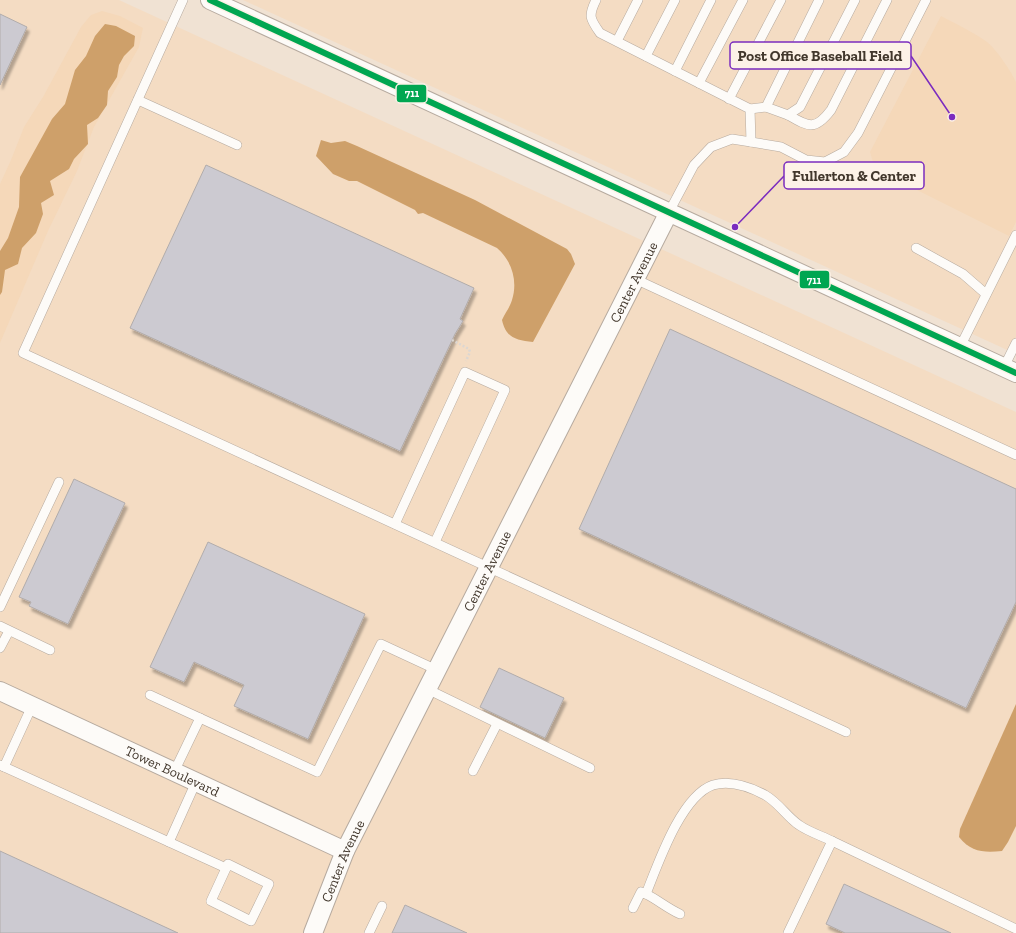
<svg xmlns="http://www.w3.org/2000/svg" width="1016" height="933" font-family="'Zilla Slab',serif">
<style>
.built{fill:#f4dcc3}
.green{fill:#f5d8b9}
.water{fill:#cea06a}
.building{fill:#cccad1;stroke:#b1acab;filter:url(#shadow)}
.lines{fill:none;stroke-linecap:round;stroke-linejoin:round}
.service-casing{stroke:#b6aa9f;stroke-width:10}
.minor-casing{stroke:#b6aa9f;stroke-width:20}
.path{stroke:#dcd7d2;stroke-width:2.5;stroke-dasharray:2 2;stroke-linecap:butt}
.service{stroke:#fdfbf8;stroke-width:9}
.minor{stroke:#fdfbf8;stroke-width:18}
.bus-1-casing{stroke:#fdf2e7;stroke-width:9}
.bus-1{stroke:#00a651;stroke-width:6}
.labels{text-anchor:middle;stroke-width:3;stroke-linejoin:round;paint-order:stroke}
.street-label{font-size:14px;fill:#42372c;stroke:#fdf2e7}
.leader{fill:none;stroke:#7b2cbf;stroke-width:1.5}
.callout-dot{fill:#7b2cbf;stroke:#fdf2e7;stroke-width:1.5}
.callout{fill:#fdf2e7;stroke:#7b2cbf;stroke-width:1.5}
.callout-label{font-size:15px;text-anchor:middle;font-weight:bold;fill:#42372c}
.line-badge{stroke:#fdf2e7;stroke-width:1.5}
.badge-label{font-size:11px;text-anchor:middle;font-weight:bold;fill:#fff}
</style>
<defs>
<filter id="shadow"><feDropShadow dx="2.5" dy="4.5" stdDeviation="1" flood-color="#0004"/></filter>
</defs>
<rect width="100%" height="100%" fill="#f0e2d3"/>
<g class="built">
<polygon points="0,0 119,0 1016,412 1016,933 0,933"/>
<polygon points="243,0 1016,0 1016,354 811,260"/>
</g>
<g class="green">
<polygon points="102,11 120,16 143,28 139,47 94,127 77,171 48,231 0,343 0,184 11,160 24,127 43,97 81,27 91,15"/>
<path d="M 941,16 C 956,24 973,32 987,42 C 996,49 1011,71 1016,82 L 1016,222 L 1009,236 L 875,169 L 870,152 Z"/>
</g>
<g class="water">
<polygon points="105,24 116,26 135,36 134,46 124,56 119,65 117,77 108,91 107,105 98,118 87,125 88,144 74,159 69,169 50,181 54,195 41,203 43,214 36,233 22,248 18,264 5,270 2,292 0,295 0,251 8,238 19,207 20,177 52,119 65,104 75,70 86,56 95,36"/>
<path d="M 321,140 L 331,143 L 345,141 L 357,146 L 475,200 L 567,249 L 571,254 L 575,264 L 533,342 C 516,340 506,338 502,320 C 505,313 510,307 512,300 C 518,281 512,261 497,248 L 423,213 L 418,214 L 415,210 L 357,181 L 349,181 L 333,174 L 316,156 Z"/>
<path d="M 1016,704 L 1016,826 L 1008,842 L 1002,851 C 984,853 971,852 959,837 L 960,829 Z"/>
</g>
<g class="building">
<polygon points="0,14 27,27 0,85"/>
<polygon points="206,165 474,288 460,319 463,321 455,334 400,451 130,328"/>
<polygon points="670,329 1016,489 1016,602 966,708 579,529"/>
<polygon points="74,479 125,503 68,624 29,606 31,602 19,597"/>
<polygon points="208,542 365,614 308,739 234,706 244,685 194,662 184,682 150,667"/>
<polygon points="499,668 564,698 545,738 480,707"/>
<polygon points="0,851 178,933 0,933"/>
<polygon points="844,884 951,933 845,933 826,924"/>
<polygon points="405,905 467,933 392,933"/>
</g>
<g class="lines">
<defs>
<g id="service">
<polyline points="183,0 23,353 846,732"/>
<path d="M 596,0 C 588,16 590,19 600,33 L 750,109 L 751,142"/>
<polyline points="617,41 638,0"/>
<polyline points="646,56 675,0"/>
<polyline points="675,71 711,0"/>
<polyline points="699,83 743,0"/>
<polyline points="729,99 781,0"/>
<polyline points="138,100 237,145"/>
<polyline points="766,107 788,115 800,107 855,0"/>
<polyline points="750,109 766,107 819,0"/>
<path d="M 788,115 C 809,127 815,131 831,110 L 887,0"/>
<polyline points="669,212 694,165 711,147 732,139 751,142 781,147 806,160 825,162 844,152 858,133 926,0"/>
<polyline points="916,248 963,274 986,294"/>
<polyline points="635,279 1016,455"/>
<polyline points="960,347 1016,235"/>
<polyline points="1004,367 1016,343"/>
<polyline points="395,524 465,372 505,390 435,542"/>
<polyline points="0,607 59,482"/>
<polyline points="0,626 50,650"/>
<polyline points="0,648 9,631"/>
<polyline points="427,689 590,768"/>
<polyline points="150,695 317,772 381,644 437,670"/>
<polyline points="0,765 226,868"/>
<polyline points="4,767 32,706"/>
<polyline points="473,771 497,724"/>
<polyline points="174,772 200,718"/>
<polyline points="169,842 196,782"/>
<polygon points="228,864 269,884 251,921 211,901"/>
<path d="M 646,894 C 658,900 667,908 680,914"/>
<path d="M 633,908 L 641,892 L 646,894 C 658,864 681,796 713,785 C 730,780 750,787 765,795 C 779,803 787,817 799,825 C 809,832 822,836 832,841"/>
<polyline points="369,933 382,906"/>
<polyline points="788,933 832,841 1016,929"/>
</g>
<g id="minor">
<polyline points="210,0 1016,373"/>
<path id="s1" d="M 0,691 L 345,851"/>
<path id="s2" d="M 313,933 L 345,851 L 669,212"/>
</g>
</defs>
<use href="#service" class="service-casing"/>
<use href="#minor" class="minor-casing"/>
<polyline class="path" points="452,340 469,349 470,352 466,361"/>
<use href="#service" class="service"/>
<use href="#minor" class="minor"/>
<defs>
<polyline id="bus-1" points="210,0 1016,373"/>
</defs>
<use href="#bus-1" class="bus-1-casing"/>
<use href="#bus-1" class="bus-1"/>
</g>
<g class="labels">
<g class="street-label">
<text dy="5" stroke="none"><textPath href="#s2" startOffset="726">Center Avenue</textPath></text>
<text dy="5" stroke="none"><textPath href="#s2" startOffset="402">Center Avenue</textPath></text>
<text dy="5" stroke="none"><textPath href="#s1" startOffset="190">Tower Boulevard</textPath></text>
<text dy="5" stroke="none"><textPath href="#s2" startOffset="78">Center Avenue</textPath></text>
</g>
</g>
<path class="leader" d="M952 117L911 56M735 227L784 176"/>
<g class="callout-dot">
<circle cx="952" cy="117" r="4"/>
<circle cx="735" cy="227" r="4"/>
</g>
<g class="callout">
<rect x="730" y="42" width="181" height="27" rx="4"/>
<rect x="784" y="162" width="140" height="27" rx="4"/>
</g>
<g class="callout-label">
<text x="820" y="61">Post Office Baseball Field</text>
<text x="854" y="181">Fullerton &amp; Center</text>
</g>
<g class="line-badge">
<rect x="396" y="84" width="31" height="19" rx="4" fill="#00a651"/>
<rect x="799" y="270" width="31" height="19" rx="4" fill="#00a651"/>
</g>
<g class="badge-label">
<text x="412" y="97">711</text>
<text x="814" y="284">711</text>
</g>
</svg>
